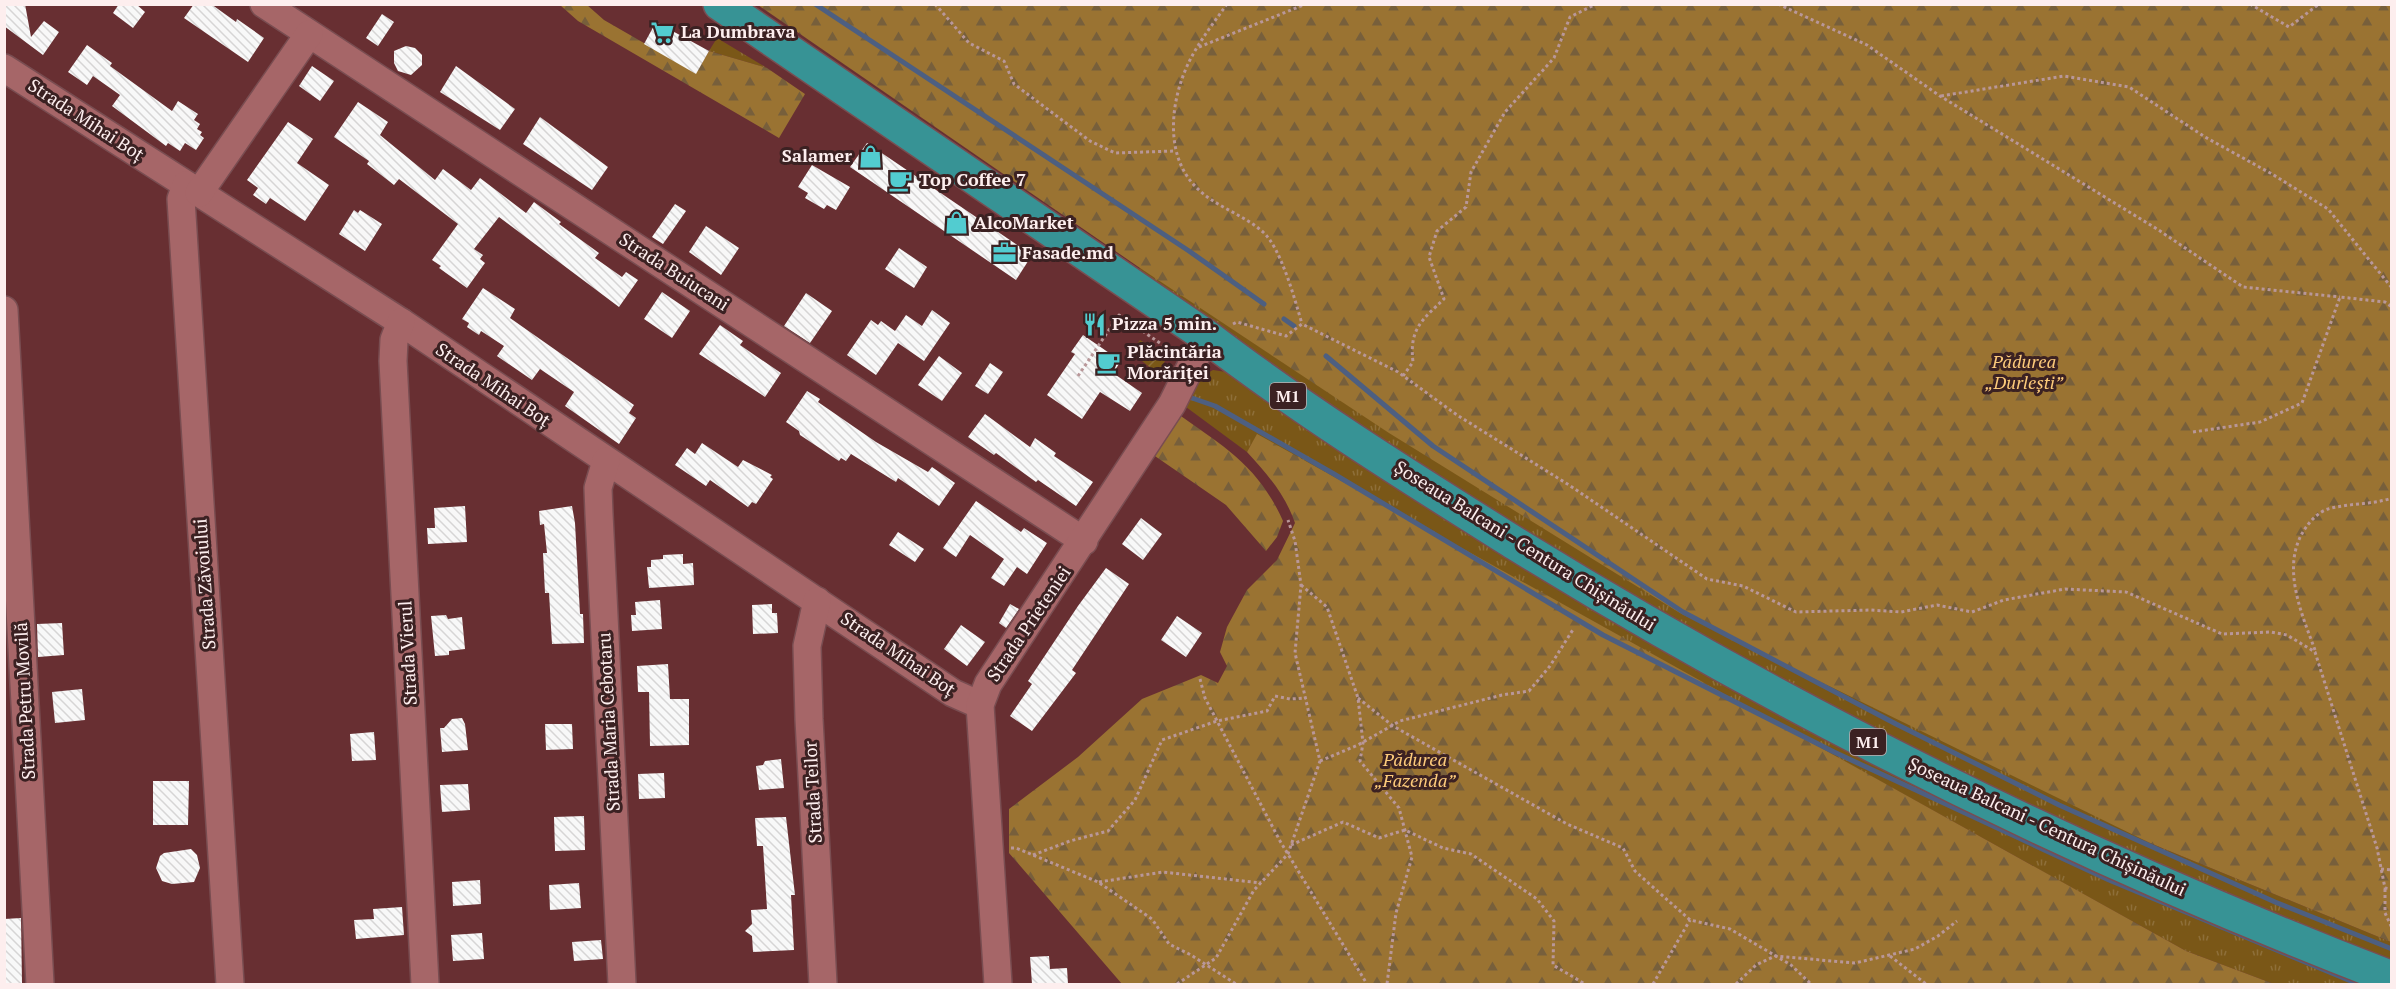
<svg xmlns="http://www.w3.org/2000/svg" width="2396" height="989" font-family="'PT Serif',serif">
<style>
.grass{fill:url(#grass-tufts)}
.forest{fill:url(#forest-firs)}
.garden{fill:url(#garden-furrows)}
.lines{fill:none;stroke-linecap:round;stroke-linejoin:round}
.stream{stroke:#4d5f81;stroke-width:5}
.building{fill:url(#building-back-hatch)}
.minor-casing{stroke:#794d51;stroke-width:30}
.highway-casing{stroke:#794d51;stroke-width:36}
.path{stroke:#b99799;stroke-width:3;stroke-dasharray:3 3;stroke-linecap:butt}
.minor{stroke:#a66668;stroke-width:27}
.highway{stroke:#379395;stroke-width:33}
.labels{text-anchor:middle;stroke-width:6;stroke-linejoin:round;paint-order:stroke}
.shield{fill:#3b2122;stroke:#c3b0b1;stroke-width:1.5}
.shield-label{font-size:16px;font-weight:bold;fill:#fdeeee}
.poi-label{font-size:18px;font-weight:bold;fill:#fdeeee;stroke:#3b2122;text-anchor:start}
.street-label{font-size:18px;fill:#fdeeee;stroke:#3b2122}
.park-label{font-size:18px;font-style:italic;fill:#fdcb7b;stroke:#3b2122}
</style>
<defs>
<pattern id="grass-tufts" width="24" height="20" patternUnits="userSpaceOnUse" patternTransform="scale(1.5)"><rect width="24" height="20" fill="#7a5717"/><path d="M3 7l-1-3M5 7V3M7 7l1-3M15 17l-1-3M17 17v-4M19 17l1-3" fill="none" stroke="#8e6f39"/></pattern>
<pattern id="forest-firs" width="22" height="20" patternUnits="userSpaceOnUse" patternTransform="scale(1.5)"><rect width="22" height="20" fill="#9a7332"/><path d="M5 1l3.5 6h-7zM16 11l3.5 6h-7z" fill="#775f3b"/></pattern>
<pattern id="garden-furrows" width="10" height="10" patternUnits="userSpaceOnUse" patternTransform="scale(1.5)"><rect width="10" height="10" fill="#7a5717"/><path d="M-1 1l2-2M0 10L10 0M9 11l2-2" fill="none" stroke="#8e6f39"/></pattern>
<pattern id="building-back-hatch" width="6" height="6" patternUnits="userSpaceOnUse" patternTransform="scale(1.5)"><rect width="6" height="6" fill="#f8f8f8"/><path d="M-1 5l2 2M0 0l6 6M5-1l2 2" fill="none" stroke="#d6d5d5"/></pattern>
</defs>
<rect width="100%" height="100%" fill="#682f32"/>
<g class="grass">
<polygon points="717,38 767,68 709,51"/>
<polygon points="1140,268 2150,843 2391,942 2391,963 2272,916 1959,773 1765,671 1630,597 1454,490 1135,275"/>
<polygon points="1213,370 1226,372 1337,447 1492,547 2369,984 2274,984 2186,951 1257,435 1247,452 1182,404 1195,380"/>
</g>
<g class="forest">
<polygon points="560,5 587,5 604,20 696,73 709,51 767,68 805,94 779,138 578,21"/>
<polygon points="758,5 2391,5 2391,942 2150,843 1680,613 1389,433 1140,268"/>
<path d="M 1175,412 C 1223,446 1258,465 1283,521 L 1277,537 L 1266,551 L 1226,505 L 1152,454 Z"/>
<path d="M 1257,434 L 2186,951 L 2274,984 L 1122,984 L 1009,853 L 1009,809 L 1078,757 L 1142,699 L 1201,675 L 1218,683 L 1227,666 L 1220,652 L 1227,627 L 1247,590 L 1277,560 L 1295,523 C 1285,494 1267,474 1247,452 Z"/>
</g>
<polygon class="garden" points="1140,340 1167,357 1158,374 1131,352"/>
<g class="lines">
<g class="stream">
<polyline points="815,4 1189,251 1264,304"/>
<polyline points="1284,319 1294,326"/>
<polyline points="1326,356 1433,446 1683,612 1896,724 2059,805 2275,902 2392,949"/>
<polyline points="1192,398 1215,406 1334,474 1603,635 1834,752 2109,880 2358,984"/>
</g>
</g>
<g class="building">
<polygon points="4,4 25,4 31,37 44,21 59,32 43,55 4,26"/>
<polygon points="119,4 136,4 145,12 133,28 113,13"/>
<polygon points="194,4 211,4 236,22 237,19 264,38 248,62 184,18"/>
<polygon points="382,14 394,22 378,46 366,38"/>
<polygon points="656,22 709,51 696,74 644,44"/>
<polygon points="87,45 112,63 110,66 172,111 178,101 198,114 194,120 200,124 197,129 202,132 200,135 204,138 196,150 185,143 180,151 168,143 166,146 112,106 120,95 93,76 87,85 68,72"/>
<polygon points="406,46 415,48 422,55 422,65 411,75 398,71 394,63 394,51"/>
<polygon points="312,66 334,81 320,101 299,86"/>
<polygon points="456,66 515,109 500,130 440,92"/>
<polygon points="358,102 388,122 380,135 435,180 443,169 471,190 480,178 526,213 534,202 561,222 559,224 599,253 595,258 622,277 626,272 638,280 619,307 499,217 474,249 483,255 480,259 485,263 467,288 439,268 441,266 432,260 458,224 399,179 394,185 367,164 369,161 334,137"/>
<polygon points="540,117 608,167 592,190 523,144"/>
<polygon points="288,122 313,139 297,163 329,185 305,221 270,198 266,204 253,195 258,188 247,180"/>
<polygon points="867,143 1032,255 1016,280 850,167"/>
<polygon points="812,165 850,187 836,210 827,205 824,209 805,198 808,193 798,187"/>
<polygon points="675,204 686,211 663,244 652,237"/>
<polygon points="354,210 358,213 360,210 382,224 365,251 339,234"/>
<polygon points="706,226 739,248 721,275 689,252"/>
<polygon points="899,248 927,267 914,288 885,269"/>
<polygon points="483,288 515,309 510,318 634,405 629,413 636,418 619,444 565,406 574,392 540,369 532,380 497,356 504,346 481,331 479,335 467,327 469,323 462,319"/>
<polygon points="662,292 690,311 672,338 644,319"/>
<polygon points="806,293 832,311 810,343 784,326"/>
<polygon points="932,310 950,323 924,361 898,343 876,375 847,355 871,320 878,325 881,321 895,331 906,315 922,326"/>
<polygon points="720,325 743,341 740,345 781,373 765,397 699,354"/>
<polygon points="1083,335 1121,361 1113,373 1142,393 1130,411 1100,392 1082,419 1047,395 1075,354 1071,352"/>
<polygon points="939,356 962,373 942,401 918,385"/>
<polygon points="990,363 1003,372 988,394 975,386"/>
<polygon points="807,391 820,399 818,402 876,442 928,472 932,467 955,483 939,506 898,478 896,482 851,454 846,461 841,458 839,461 800,435 799,431 786,422"/>
<polygon points="985,414 1030,447 1035,438 1056,453 1054,456 1093,482 1076,506 1038,480 1036,482 996,453 994,455 968,437"/>
<polygon points="702,443 738,467 743,460 772,475 770,477 773,479 756,504 752,502 748,507 710,480 706,486 675,465 687,448 695,454"/>
<polygon points="976,501 1021,532 1024,528 1047,543 1027,574 1017,567 1004,586 991,578 1004,559 970,535 956,557 943,548"/>
<polygon points="465,506 467,542 428,544 427,528 435,528 434,508"/>
<polygon points="572,506 575,523 580,614 583,614 584,643 552,644 549,593 545,593 543,553 547,553 544,524 540,525 539,511"/>
<polygon points="1141,518 1162,534 1143,560 1122,544"/>
<polygon points="898,532 924,549 915,562 889,545"/>
<polygon points="683,554 683,564 693,563 694,585 649,588 647,567 651,567 651,560 663,559 663,555"/>
<polygon points="1106,568 1129,584 1072,670 1076,673 1032,731 1010,716 1032,684 1028,681 1078,606"/>
<polygon points="660,600 662,629 632,631 631,615 636,615 635,602"/>
<polygon points="772,604 772,613 777,613 778,633 753,634 752,605"/>
<polygon points="1010,604 1019,609 1006,628 999,623"/>
<polygon points="446,615 448,619 462,617 465,649 449,651 449,655 435,656 431,616"/>
<polygon points="1177,616 1202,633 1186,657 1161,640"/>
<polygon points="62,623 64,655 38,657 37,624"/>
<polygon points="961,625 985,642 967,666 944,649"/>
<polygon points="668,664 670,699 689,699 689,745 650,746 649,692 638,692 637,666"/>
<polygon points="82,689 85,720 55,723 52,692"/>
<polygon points="462,718 465,724 468,750 442,752 440,728 444,728 452,719"/>
<polygon points="545,724 572,724 573,749 546,750"/>
<polygon points="374,732 376,760 352,761 350,734"/>
<polygon points="781,759 784,788 759,790 756,766 763,765 765,761"/>
<polygon points="664,773 665,798 639,799 638,774"/>
<polygon points="153,781 189,781 188,825 153,825"/>
<polygon points="468,784 470,810 442,812 440,785"/>
<polygon points="584,816 585,850 555,851 554,817"/>
<polygon points="786,817 795,895 791,895 794,950 753,952 752,936 745,931 752,924 751,910 767,909 763,846 757,846 755,818"/>
<polygon points="191,849 197,855 200,868 194,882 172,884 162,881 156,868 160,856 164,853"/>
<polygon points="480,880 481,904 453,906 452,882"/>
<polygon points="579,883 581,908 550,910 549,885"/>
<polygon points="402,907 404,935 356,939 354,920 374,919 373,909"/>
<polygon points="21,918 22,984 4,984 4,919"/>
<polygon points="482,933 484,959 453,961 451,935"/>
<polygon points="601,940 603,959 574,961 572,942"/>
<polygon points="1049,956 1050,969 1067,968 1068,984 1032,984 1030,957"/>
</g>
<g class="lines">
<defs>
<g id="minor">
<polyline points="264,4 1084,541"/>
<polyline points="4,68 401,322 953,693 980,705"/>
<polyline points="186,185 181,199 230,984"/>
<polyline points="199,193 309,34"/>
<polyline points="4,310 40,984"/>
<polyline points="401,322 394,340 393,361 425,984"/>
<polyline points="606,461 598,488 599,514 622,984"/>
<polyline points="817,601 807,646 809,719 823,984"/>
<polyline points="998,984 980,705 988,684 1172,404 1206,336"/>
</g>
<path id="highway" d="M 720,4 L 1206,336 C 1305,412 1411,478 1516,544 C 1793,715 2088,861 2392,978"/>
</defs>
<use href="#minor" class="minor-casing"/>
<use href="#highway" class="highway-casing"/>
<g class="path">
<polyline points="935,4 969,43 1004,61 1014,84 1090,141 1115,153 1175,151"/>
<path d="M 1227,4 C 1215,21 1201,39 1191,58 C 1171,96 1163,153 1195,186 C 1213,206 1243,214 1263,232 C 1281,248 1295,300 1302,324"/>
<polyline points="1778,4 1867,45 1940,96 2157,229 2243,287 2340,297"/>
<polyline points="2250,4 2289,27 2319,4"/>
<polyline points="1199,47 1306,4"/>
<polyline points="1941,96 2064,76 2129,87 2205,137 2272,174 2328,209 2392,288"/>
<polyline points="1233,324 1237,322 1286,336 1302,324 1398,372 1457,415 1569,485 1707,579 1743,586 1796,612 1871,610 1901,612 1937,605 1972,612 2004,600 2065,589 2126,592 2222,634 2271,632 2287,635 2315,652 2377,848 2385,888 2392,889"/>
<polyline points="1078,376 1119,315 1173,352"/>
<path d="M 1403,376 L 1413,362 C 1409,329 1422,320 1444,299 L 1429,257 L 1437,231 L 1466,207 L 1471,172 L 1505,112 L 1554,58 L 1570,17 L 1596,4"/>
<polyline points="2193,432 2260,422 2302,403 2340,297 2385,302 2392,307"/>
<polyline points="1301,585 1327,607 1358,698 1363,743 1360,761 1399,808 1412,857 1396,913 1387,984"/>
<path d="M 2315,650 C 2301,612 2279,563 2307,526 C 2311,520 2320,511 2328,509 C 2349,503 2371,505 2392,498"/>
<polyline points="1200,679 1205,698 1280,841 1367,984"/>
<polyline points="1358,698 1393,726 1567,824 1623,848 1635,871 1690,920 1730,929 1791,965 1811,984"/>
<polyline points="1320,761 1358,745 1400,721 1502,695 1529,691 1550,666 1574,628"/>
<polyline points="1291,845 1343,822 1379,838 1405,830 1443,848 1471,854 1537,899 1554,921 1553,965 1585,984"/>
<polyline points="1011,848 1016,848 1098,882 1152,919 1169,944 1191,955 1236,984"/>
<polyline points="1033,855 1070,841 1108,831 1135,800 1162,740 1217,721 1267,711 1275,696 1290,699 1306,698"/>
<polyline points="2381,869 2392,870"/>
<polyline points="1099,882 1163,872 1261,883"/>
<polyline points="2385,889 2385,913 2392,928"/>
<polyline points="1890,956 1926,984"/>
<polyline points="1177,984 1216,958 1254,890 1288,854 1320,761 1295,653 1301,585 1295,541 1288,520"/>
<polyline points="1653,984 1690,920"/>
<polyline points="1736,984 1756,965 1775,956 1855,963 1915,949 1938,936 1957,921"/>
</g>
<use href="#minor" class="minor"/>
<use href="#highway" class="highway"/>
</g>
<defs>
<symbol id="supermarket-bare" viewBox="-9 -9 18 18"><path d="M-6-5.5h2.5l.6 2H6L4.5 2H-2.5L-4.4-4H-6ZM-1.5 3.2a1.3 1.3 0 1 0 .1 0ZM3 3.2a1.3 1.3 0 1 0 .1 0Z" fill="#52ccd0" stroke="#3b2122" stroke-width="2.5" paint-order="stroke"/></symbol>
<symbol id="shop-bare" viewBox="-9 -9 18 18"><path d="M-5-2.5h2.3a2.7 3.5 0 0 1 5.4 0H5L5.5 6h-11ZM-1.5-2.5h3a1.5 2.3 0 0 0-3 0Z" fill="#52ccd0" stroke="#3b2122" stroke-width="2.5" paint-order="stroke"/></symbol>
<symbol id="cafe-bare" viewBox="-9 -9 18 18"><path d="M-5.5-4.5H6V0H3Q3 3.5 0 3.5H-2.5Q-5.5 3.5-5.5 0ZM3-3.2v2h1.7v-2ZM-6 4.5H4V6H-6Z" fill="#52ccd0" stroke="#3b2122" stroke-width="2.5" paint-order="stroke"/></symbol>
<symbol id="office-bare" viewBox="-9 -9 18 18"><path d="M-6-3h4V-5.5h4V-3h4V5H-6ZM-1-4.5V-3h2v-1.5ZM-6 0V1H6V0Z" fill="#52ccd0" stroke="#3b2122" stroke-width="2.5" paint-order="stroke"/></symbol>
<symbol id="restaurant-bare" viewBox="-9 -9 18 18"><path d="M-5-6h1v4h1v-4h1v4h1v-4h1v5L-1.5 .5V6h-2V.5L-5-1ZM5-6V6H3V1.5H1.5Q1.5-4 5-6Z" fill="#52ccd0" stroke="#3b2122" stroke-width="2.5" paint-order="stroke"/></symbol>
</defs>
<g fill-rule="evenodd">
<use href="#supermarket-bare" x="646" y="16" width="33" height="33"/>
<use href="#shop-bare" x="854" y="140" width="33" height="33"/>
<use href="#cafe-bare" x="884" y="164" width="33" height="33"/>
<use href="#shop-bare" x="940" y="206" width="33" height="33"/>
<use href="#office-bare" x="988" y="236" width="33" height="33"/>
<use href="#restaurant-bare" x="1078" y="308" width="33" height="33"/>
<use href="#cafe-bare" x="1092" y="346" width="33" height="33"/>
</g>
<g class="labels">
<g class="shield">
<rect x="1270" y="383" width="36" height="26" rx="4.5"/>
<rect x="1850" y="729" width="36" height="26" rx="4.5"/>
</g>
<g class="shield-label">
<text x="1288" y="402">M1</text>
<text x="1868" y="748">M1</text>
</g>
<g class="poi-label">
<text x="681" y="38">La Dumbrava</text>
<text x="852" y="162" text-anchor="end">Salamer</text>
<text x="919" y="186">Top Coffee 7</text>
<text x="974" y="229">AlcoMarket</text>
<text x="1022" y="259">Fasade.md</text>
<text x="1112" y="330">Pizza 5 min.</text>
<text x="1127" y="358">Plăcintăria<tspan x="1127" dy="21">Morăriței</tspan></text>
</g>
<g class="street-label">
<text transform="translate(86 120) rotate(33)" y="6">Strada Mihai Boț</text>
<text transform="translate(674 272) rotate(33)" y="6">Strada Buiucani</text>
<text transform="translate(493 385) rotate(34)" y="6">Strada Mihai Boț</text>
<text transform="translate(1525 546) rotate(32)" y="6">Șoseaua Balcani - Centura Chișinăului</text>
<text transform="translate(205 584) rotate(-94)" y="6">Strada Zăvoiului</text>
<text transform="translate(1029 624) rotate(-56)" y="6">Strada Prieteniei</text>
<text transform="translate(408 653) rotate(-93)" y="6">Strada Vierul</text>
<text transform="translate(898 654) rotate(34)" y="6">Strada Mihai Boț</text>
<text transform="translate(25 701) rotate(-93)" y="6">Strada Petru Movilă</text>
<text transform="translate(609 722) rotate(-93)" y="6">Strada Maria Cebotaru</text>
<text transform="translate(813 792) rotate(-93)" y="6">Strada Teilor</text>
<text transform="translate(2047 827) rotate(25)" y="6">Șoseaua Balcani - Centura Chișinăului</text>
</g>
<g class="park-label">
<text x="2024" y="368">Pădurea<tspan x="2024" dy="21">„Durlești”</tspan></text>
<text x="1415" y="766">Pădurea<tspan x="1415" dy="21">„Fazenda”</tspan></text>
</g>
</g>
<rect width="2396" height="989" fill="none" stroke="#fdeeee" stroke-width="12"/>
</svg>
